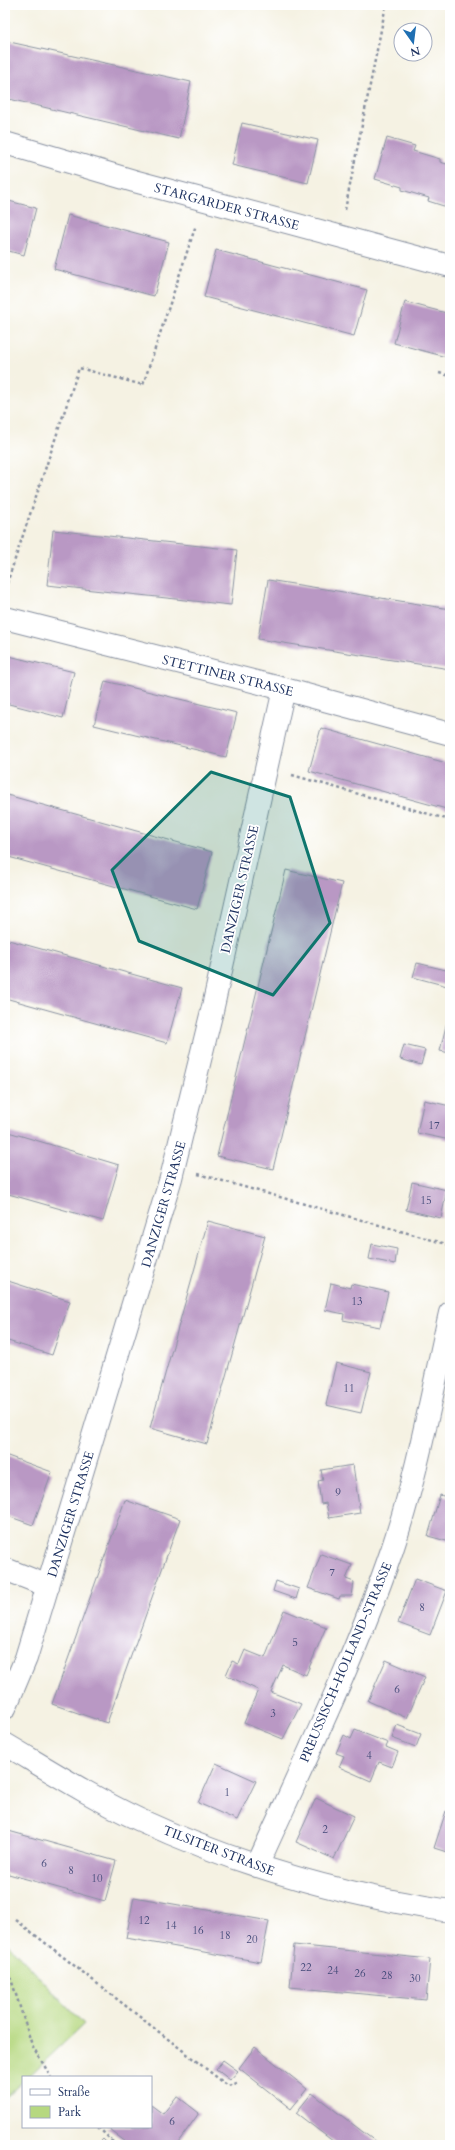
<svg xmlns="http://www.w3.org/2000/svg" width="455" height="2150" font-family="Cardo,serif">
<style>
.green{fill:#b6d880;stroke:#68846f}
.building{fill:#b998c4}
.lines{fill:none;stroke-linecap:round;stroke-linejoin:round}
.street-casing{stroke:#8890a0;stroke-width:24}
.path{stroke:#8890a0;stroke-width:2.5;stroke-dasharray:3 3;stroke-linecap:butt}
.street{stroke:#fff;stroke-width:22}
.marked{fill:#0f766e;fill-opacity:0.2;stroke:#0f766e;stroke-width:3;stroke-linejoin:round}
.labels{text-anchor:middle;stroke-width:3.5;stroke-linejoin:round;paint-order:stroke}
.number-label{font-size:11px;fill:#424978}
.street-label{font-size:13px;fill:#1b2f5e;stroke:#fff}
</style>
<rect width="100%" height="100%" fill="#fff"/>
<filter id="ink" filterUnits="userSpaceOnUse"><feTurbulence type="fractalNoise" baseFrequency=".025" numOctaves="2"/><feDisplacementMap in="SourceGraphic" scale="8" xChannelSelector="R" yChannelSelector="G"/><feConvolveMatrix kernelMatrix="1 2 1 2 8 2 1 2 1" color-interpolation-filters="sRGB"/></filter>
<filter id="wash" filterUnits="userSpaceOnUse"><feTurbulence type="fractalNoise" baseFrequency=".012" numOctaves="4" result="noise"/><feDisplacementMap in="SourceGraphic" scale="16" xChannelSelector="R" yChannelSelector="G"/><feGaussianBlur stdDeviation="0.9" result="paint"/><feColorMatrix in="noise" values="0 0 0 0 0 0 0 0 0 0 0 0 0 0 0 0 0 1.4 0 .05"/><feComposite in="paint" operator="in"/></filter>
<g filter="url(#wash)">
<rect width="100%" height="100%" fill="#f5f2e3"/>
<polygon class="green" points="5,1941 84,2024 28,2077 23,2077 23,2081 5,2098"/>
<g id="blocks">
<g class="building">
<polygon points="5,41 191,82 179,139 5,98"/>
<polygon points="242,123 318,140 308,183 232,165"/>
<polygon points="387,138 415,146 413,151 440,159 440,162 450,165 450,208 428,201 429,198 402,190 402,187 375,179"/>
<polygon points="5,200 36,208 24,255 5,250"/>
<polygon points="68,215 169,242 154,296 54,269"/>
<polygon points="216,250 367,290 354,336 204,297"/>
<polygon points="405,302 450,314 450,358 394,343"/>
<polygon points="5,505 9,506 5,519"/>
<polygon points="53,530 237,550 231,605 47,585"/>
<polygon points="268,580 450,609 450,669 258,639"/>
<polygon points="5,655 74,672 63,718 5,703"/>
<polygon points="105,681 237,713 226,757 94,725"/>
<polygon points="321,728 450,764 450,810 309,771"/>
<polygon points="7,795 212,852 197,909 5,856 5,803"/>
<polygon points="286,870 342,883 273,1169 217,1156"/>
<polygon points="5,939 182,988 167,1043 5,998"/>
<polygon points="417,963 450,971 447,986 413,977"/>
<polygon points="448,1017 450,1018 450,1053 440,1051"/>
<polygon points="404,1045 425,1050 421,1065 400,1059"/>
<polygon points="424,1100 450,1106 450,1140 417,1133"/>
<polygon points="5,1131 119,1165 103,1221 5,1193"/>
<polygon points="412,1182 447,1190 441,1218 406,1210"/>
<polygon points="208,1221 265,1236 207,1444 150,1428"/>
<polygon points="372,1244 397,1249 395,1264 369,1259"/>
<polygon points="5,1280 70,1301 52,1355 5,1340"/>
<polygon points="331,1283 350,1288 351,1284 388,1292 380,1327 343,1320 344,1314 325,1310"/>
<polygon points="336,1363 371,1372 361,1413 326,1405"/>
<polygon points="5,1455 52,1472 33,1525 5,1515"/>
<polygon points="353,1465 360,1513 329,1518 326,1503 321,1504 318,1481 323,1480 321,1470"/>
<polygon points="440,1495 450,1498 450,1542 428,1536"/>
<polygon points="125,1500 180,1519 107,1723 52,1704"/>
<polygon points="321,1554 352,1565 346,1579 354,1582 352,1596 340,1596 339,1599 308,1588"/>
<polygon points="415,1579 447,1591 430,1635 398,1623"/>
<polygon points="276,1581 299,1589 296,1599 273,1591"/>
<polygon points="284,1610 326,1627 306,1675 283,1665 271,1692 301,1704 283,1739 244,1723 258,1690 226,1675 232,1661 239,1664 245,1650 265,1658"/>
<polygon points="386,1660 425,1677 407,1718 368,1701"/>
<polygon points="397,1725 421,1734 416,1747 392,1738"/>
<polygon points="355,1730 388,1743 386,1747 398,1752 392,1767 379,1762 371,1781 339,1767 344,1756 336,1753 344,1735 351,1739"/>
<polygon points="216,1763 256,1781 237,1820 198,1803"/>
<polygon points="316,1798 354,1816 334,1859 296,1842"/>
<polygon points="446,1811 450,1812 450,1853 434,1848"/>
<polygon points="5,1830 116,1861 105,1901 5,1873"/>
<polygon points="134,1897 269,1921 261,1962 126,1938"/>
<polygon points="294,1945 430,1959 426,2000 290,1987"/>
<polygon points="255,2047 307,2089 291,2109 239,2068"/>
<polygon points="223,2060 238,2071 230,2080 216,2069"/>
<polygon points="312,2093 380,2145 338,2145 296,2113"/>
<polygon points="177,2096 199,2113 176,2145 130,2145 106,2127 151,2127 151,2105 163,2114"/>
<polygon points="103,2139 109,2145 97,2145"/>
</g>
</g>
</g>
<g filter="url(#ink)">
<use href="#blocks" fill-opacity="0" stroke="#8890a0" stroke-width="1"/>
<g class="lines">
<defs>
<g id="street">
<polyline points="5,143 134,181 450,266"/>
<polyline points="5,618 284,689 450,734"/>
<polyline points="5,1569 48,1586"/>
<polyline points="5,1708 26,1658 171,1178 212,1011 284,689"/>
<path d="M 5,1744 C 49,1770 93,1798 140,1820 C 238,1865 343,1895 450,1911"/>
<path d="M 257,1866 C 304,1762 355,1658 392,1550 C 418,1473 432,1392 450,1313"/>
</g>
</defs>
<use href="#street" class="street-casing"/>
<g class="path">
<polyline points="345,210 386,5"/>
<polyline points="439,373 450,376"/>
<polyline points="5,589 79,368 143,385 196,225"/>
<polyline points="292,775 450,820"/>
<polyline points="198,1174 450,1245"/>
<polyline points="16,1920 228,2086 237,2083"/>
<polyline points="5,1966 11,1979 32,2045 51,2077"/>
<polyline points="98,2127 116,2145"/>
</g>
<use href="#street" class="street"/>
</g>
</g>
<path class="marked" d="M 211,772 L 290,797 L 330,923 L 273,995 L 139,941 L 112,870 Z"/>
<g class="labels">
<g class="number-label">
<text x="434" y="1129">17</text>
<text x="426" y="1204">15</text>
<text x="357" y="1305">13</text>
<text x="349" y="1392">11</text>
<text x="338" y="1496">9</text>
<text x="332" y="1576">7</text>
<text x="422" y="1611">8</text>
<text x="295" y="1646">5</text>
<text x="397" y="1693">6</text>
<text x="273" y="1717">3</text>
<text x="369" y="1759">4</text>
<text x="227" y="1796">1</text>
<text x="325" y="1833">2</text>
<text x="44" y="1867">6</text>
<text x="71" y="1874">8</text>
<text x="97" y="1882">10</text>
<text x="144" y="1924">12</text>
<text x="171" y="1929">14</text>
<text x="198" y="1934">16</text>
<text x="225" y="1939">18</text>
<text x="252" y="1943">20</text>
<text x="306" y="1971">22</text>
<text x="333" y="1974">24</text>
<text x="360" y="1977">26</text>
<text x="387" y="1979">28</text>
<text x="415" y="1982">30</text>
<text x="172" y="2125">6</text>
</g>
<g class="street-label">
<text transform="translate(227 206) rotate(15)" y="5">STARGARDER STRASSE</text>
<text transform="translate(228 675) rotate(14)" y="5">STETTINER STRASSE</text>
<text transform="translate(239 889) rotate(-77)" y="5">DANZIGER STRASSE</text>
<text transform="translate(163 1204) rotate(-74)" y="5">DANZIGER STRASSE</text>
<text transform="translate(70 1514) rotate(-73)" y="5">DANZIGER STRASSE</text>
<text transform="translate(345 1662) rotate(-67)" y="5">PREUSSISCH-HOLLAND-STRASSE</text>
<text transform="translate(219 1850) rotate(21)" y="5">TILSITER STRASSE</text>
</g>
</g>
<rect width="455" height="2150" fill="none" stroke="#fff" stroke-width="20"/>
<rect x="22" y="2076" width="130" height="52" fill="#ffffff" stroke="#a4acbf"/>
<rect x="30" y="2089" width="20" height="6" fill="#ffffff" stroke="#a4acbf"/>
<text x="58" y="2096" font-size="12" fill="#1b2f5e">Straße</text>
<rect x="30" y="2106" width="20" height="12" fill="#b6d880" stroke="#a4acbf"/>
<text x="58" y="2116" font-size="12" fill="#1b2f5e">Park</text>
<g transform="translate(413 42) rotate(166)"><circle r="19" fill="#ffffff" stroke="#a4acbf"/>
<path d="M0-3L7 15L0 10L-7 15Z" fill="#1f6fb2"/>
<text y="-6" font-size="11" font-weight="bold" text-anchor="middle" fill="#1b2f5e">N</text>
</g>
</svg>
